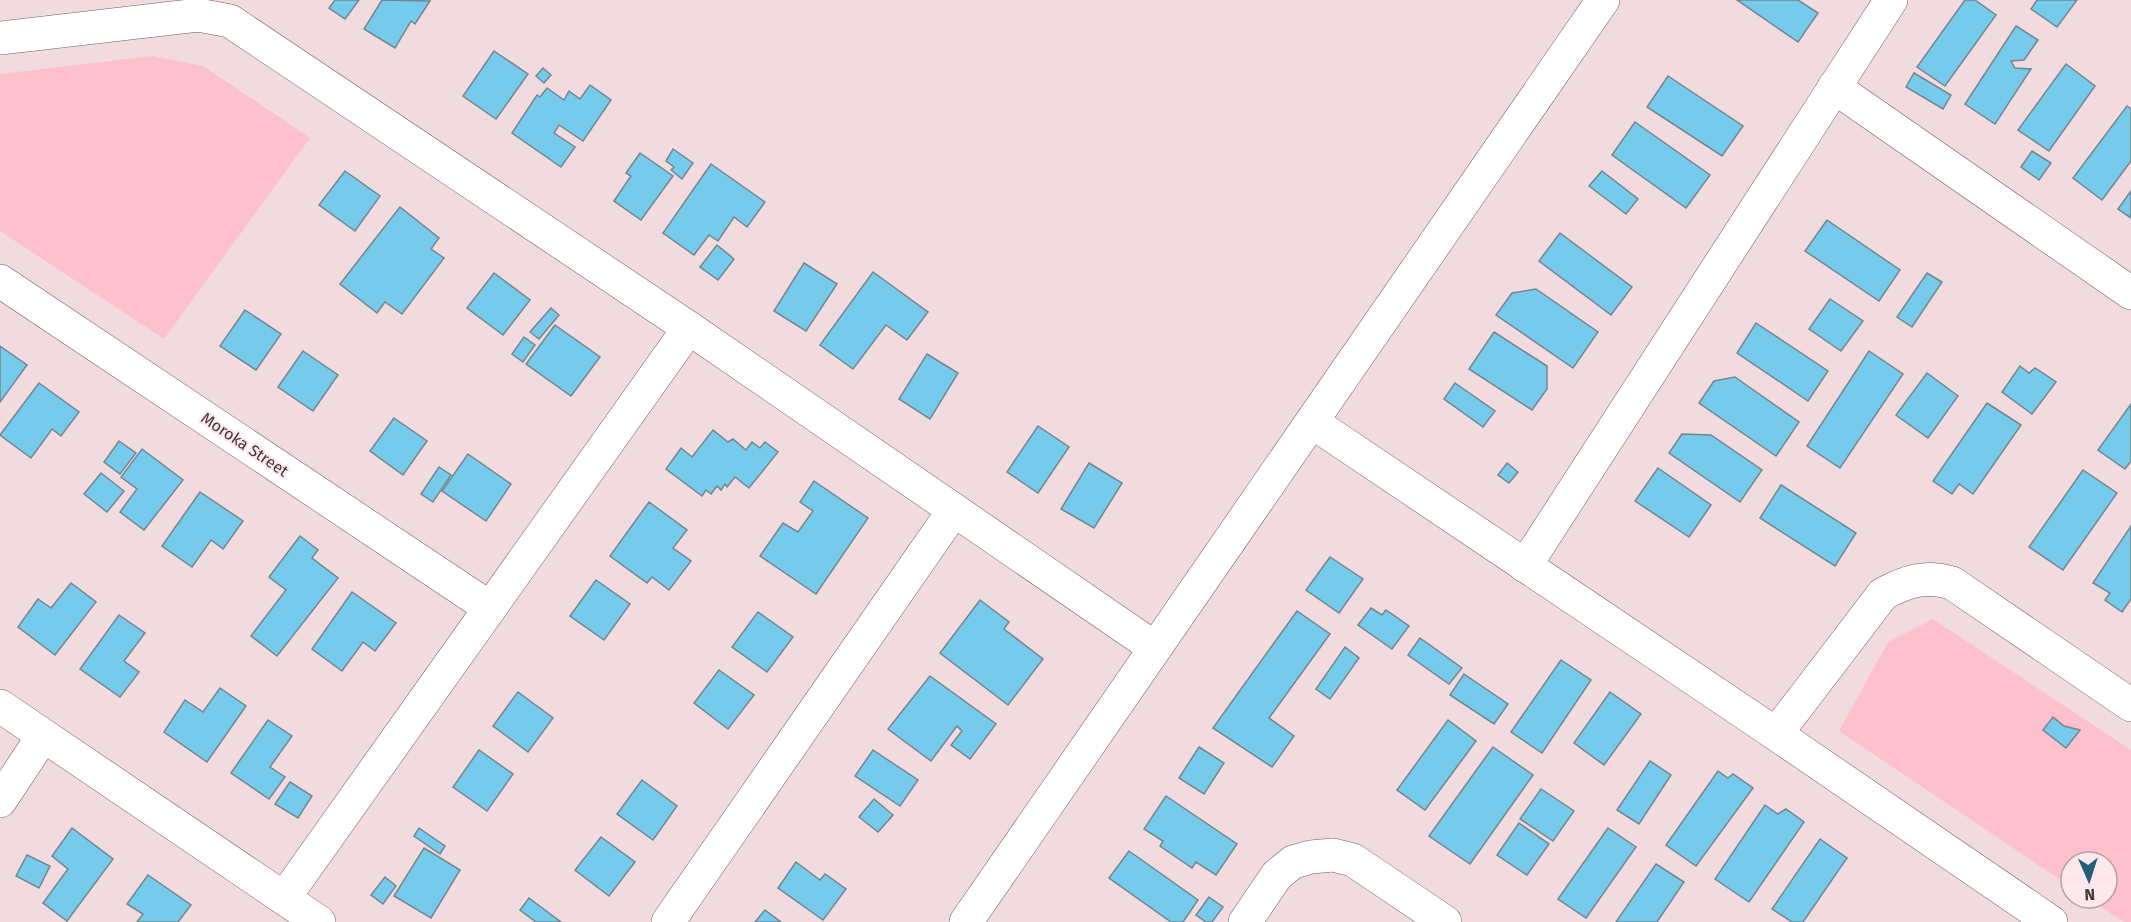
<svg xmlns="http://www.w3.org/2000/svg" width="2131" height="922" font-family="'Fira Sans',sans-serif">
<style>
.green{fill:#fdc1cd}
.building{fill:#76cbec;stroke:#74868e;stroke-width:1.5}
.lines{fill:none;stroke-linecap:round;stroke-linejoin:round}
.minor-casing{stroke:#705e61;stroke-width:34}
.minor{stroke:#fff;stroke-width:33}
.labels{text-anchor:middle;stroke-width:4.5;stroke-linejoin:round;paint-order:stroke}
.street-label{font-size:16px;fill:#41383a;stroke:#fee8ec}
</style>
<rect width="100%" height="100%" fill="#f1dbdf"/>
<g class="green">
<polygon points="152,56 203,66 310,138 164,339 0,231 0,74"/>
<polygon points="1933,619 2131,750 2131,922 2124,922 2088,898 2107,898 2107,862 2071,862 2071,887 1839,731 1888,642"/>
</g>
<g class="building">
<polygon points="335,0 359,0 345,19 329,8"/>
<polygon points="382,0 430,1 415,24 411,21 395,48 364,29"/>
<polygon points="1737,0 1798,0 1818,13 1798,42"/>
<polygon points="1965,0 1975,0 1996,15 1945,86 1917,67"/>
<polygon points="2037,0 2077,0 2057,27 2031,9"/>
<polygon points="2016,26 2038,40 2024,60 2011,61 2015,68 2031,69 1995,124 1965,104"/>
<polygon points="494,51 528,74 496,119 463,96"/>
<polygon points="2066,64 2095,86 2049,151 2018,130"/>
<polygon points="543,68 551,75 544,83 536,76"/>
<polygon points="1914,73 1951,95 1943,109 1906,87"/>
<polygon points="1668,76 1743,126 1722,156 1647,107"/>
<polygon points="590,85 611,100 583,141 559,125 554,133 575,147 561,167 512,133 537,95 540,97 547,88 564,100 569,91 580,99"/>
<polygon points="2127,106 2131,109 2131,161 2102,200 2073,178"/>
<polygon points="1635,122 1710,175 1686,208 1612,155"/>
<polygon points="673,149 693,163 682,179 671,170 674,167 666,161"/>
<polygon points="2032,151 2051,163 2039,180 2021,167"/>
<polygon points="640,153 673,176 641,220 614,201 631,176 626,173"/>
<polygon points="711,164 765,202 747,227 734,217 718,241 709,235 694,255 663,233"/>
<polygon points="345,171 380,196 355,231 319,205"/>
<polygon points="1602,171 1638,199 1626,214 1589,186"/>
<polygon points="2131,191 2131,218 2118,209"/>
<polygon points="400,207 439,238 431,249 444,258 402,314 385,302 377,313 340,284"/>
<polygon points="1827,220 1900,270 1879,301 1805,251"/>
<polygon points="1560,233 1632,287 1611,315 1539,261"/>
<polygon points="717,245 734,259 718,280 700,267"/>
<polygon points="804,263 837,284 806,331 774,311"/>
<polygon points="873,272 928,312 907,340 886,325 853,369 820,345"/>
<polygon points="494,273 530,300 503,335 467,308"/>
<polygon points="1927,273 1942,282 1912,327 1897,317"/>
<polygon points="1536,289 1598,332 1573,368 1496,315 1512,293"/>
<polygon points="1830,299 1863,321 1841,351 1809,329"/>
<polygon points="551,308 559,315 539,339 530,332"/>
<polygon points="245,310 281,334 256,370 220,346"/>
<polygon points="1756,323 1828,371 1808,401 1737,353"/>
<polygon points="555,325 600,357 571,396 526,364"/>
<polygon points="1494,332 1547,366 1547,389 1532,410 1469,369"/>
<polygon points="524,337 535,345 523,362 512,354"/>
<polygon points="0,346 27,365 0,402"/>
<polygon points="303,351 338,375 313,411 278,387"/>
<polygon points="1869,351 1903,374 1840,468 1807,446"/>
<polygon points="927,354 958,373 930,419 899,399"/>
<polygon points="2020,366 2029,373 2035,368 2056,382 2032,414 2002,392"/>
<polygon points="1927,373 1958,396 1928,438 1896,415"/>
<polygon points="1735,377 1799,422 1776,456 1699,403 1714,381"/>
<polygon points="39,383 79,412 61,436 52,429 31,458 0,435"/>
<polygon points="1455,383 1495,411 1483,427 1444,399"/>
<polygon points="1987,403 2021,425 1973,494 1959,484 1952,494 1933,481"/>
<polygon points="2131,404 2131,461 2125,469 2098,450"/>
<polygon points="394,418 427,441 403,475 370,451"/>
<polygon points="1038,426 1069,447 1038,493 1007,472"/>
<polygon points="713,430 728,442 733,439 746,450 752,442 760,448 765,442 778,452 749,488 735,477 727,487 725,484 721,490 717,486 711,494 706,490 702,496 666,469 681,448 692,457"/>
<polygon points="1682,434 1711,435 1762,470 1740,502 1669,453"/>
<polygon points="119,441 136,453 120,474 104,462"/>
<polygon points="142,449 183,480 144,530 120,512 137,489 121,477"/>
<polygon points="468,454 511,484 486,521 442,491"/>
<polygon points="1089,463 1122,483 1094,528 1061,509"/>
<polygon points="1507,463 1518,472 1509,483 1498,475"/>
<polygon points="439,467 451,475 433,502 421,494"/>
<polygon points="1658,468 1711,505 1689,537 1635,501"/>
<polygon points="2083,470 2117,493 2063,570 2029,547"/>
<polygon points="101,473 124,491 107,512 84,494"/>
<polygon points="814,481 868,518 816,594 760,556 783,523 798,532 813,511 800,502"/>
<polygon points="1781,485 1856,533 1835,566 1760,518"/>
<polygon points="200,492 243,521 223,549 211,540 192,567 162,546"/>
<polygon points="649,502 687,530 673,548 691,561 669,590 652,577 647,583 610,556"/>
<polygon points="2131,526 2131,599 2122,612 2105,600 2110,593 2093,583"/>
<polygon points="300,536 318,550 312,558 338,578 277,656 251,636 286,590 269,577"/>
<polygon points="1330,557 1363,579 1339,613 1306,590"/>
<polygon points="596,580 630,604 604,640 570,616"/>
<polygon points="71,583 96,602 55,655 18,627 38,599 51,608"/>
<polygon points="352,592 396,623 375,651 363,642 342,671 312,649"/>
<polygon points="980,600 1009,622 1004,629 1043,659 1008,705 940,653"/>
<polygon points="1371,608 1382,615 1386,610 1409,626 1392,649 1358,625"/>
<polygon points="1297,611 1330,634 1269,718 1294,736 1272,767 1213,728"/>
<polygon points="758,612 793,637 767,672 732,647"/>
<polygon points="119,615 145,633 124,661 139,672 120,697 80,669"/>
<polygon points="1420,638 1462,668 1449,684 1408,655"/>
<polygon points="1345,647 1359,658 1330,699 1316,689"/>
<polygon points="1561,660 1591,680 1542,753 1511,732"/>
<polygon points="719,670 754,695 728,729 694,703"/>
<polygon points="1464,674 1508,704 1494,724 1450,695"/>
<polygon points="930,676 996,724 970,759 951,745 962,731 957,726 931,761 888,729"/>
<polygon points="220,688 246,706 207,762 164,732 185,700 203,712"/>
<polygon points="518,692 553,718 528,752 493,726"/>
<polygon points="1610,692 1641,714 1604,765 1574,743"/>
<polygon points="2053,717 2064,726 2080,730 2066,748 2043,730"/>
<polygon points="268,720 292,736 270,767 285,777 269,799 231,773"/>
<polygon points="1448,720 1476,741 1425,810 1397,790"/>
<polygon points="1199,747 1224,763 1204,794 1179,778"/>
<polygon points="1493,747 1533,775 1470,864 1429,836"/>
<polygon points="479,750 513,774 487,811 453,787"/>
<polygon points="873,750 918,780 900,806 855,776"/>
<polygon points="1650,761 1671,775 1639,824 1617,810"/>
<polygon points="1718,771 1728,778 1733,774 1753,788 1696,866 1666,845"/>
<polygon points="642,780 677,806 653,840 617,814"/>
<polygon points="290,782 312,796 298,818 275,804"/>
<polygon points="1541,789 1574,811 1553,841 1520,819"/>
<polygon points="1166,796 1237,844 1216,875 1196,862 1192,868 1160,846 1163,841 1144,829"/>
<polygon points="874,799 893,815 878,832 859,817"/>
<polygon points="1765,805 1778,814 1786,809 1804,822 1749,902 1715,879"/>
<polygon points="1519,823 1549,844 1527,875 1497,855"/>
<polygon points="72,828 113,859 67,921 43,903 68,869 52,856"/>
<polygon points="419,828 445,846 440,854 414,836"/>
<polygon points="1608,828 1636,847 1586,918 1558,899"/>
<polygon points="601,837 635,862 609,896 575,870"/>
<polygon points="1820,839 1847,858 1803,922 1792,922 1772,909"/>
<polygon points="424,848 460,870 431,918 394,896"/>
<polygon points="1129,851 1198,900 1183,922 1171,922 1109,878"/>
<polygon points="27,855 50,866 39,888 16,876"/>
<polygon points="796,862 820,880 825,874 846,889 823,920 778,888"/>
<polygon points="1656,864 1684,882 1657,922 1616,922"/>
<polygon points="148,875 191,905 178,922 137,922 143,914 127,904"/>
<polygon points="385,877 396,886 383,904 371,895"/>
<polygon points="1209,897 1223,907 1212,922 1206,922 1196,915"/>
<polygon points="529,898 561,922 536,922 520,910"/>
<polygon points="765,910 781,922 755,922"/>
</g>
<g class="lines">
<defs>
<g id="minor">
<polyline points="0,38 198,15 230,21 689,328 1155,648"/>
<polyline points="1834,87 2131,293"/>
<polyline points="0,281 490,608"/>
<polyline points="1312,422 1776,734 2051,922"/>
<polyline points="1525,566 1891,0"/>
<polyline points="0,706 319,922"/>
<path d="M 1776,734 L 1883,594 C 1907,581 1926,575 1952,583 L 2131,705"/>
<polyline points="0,801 43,736"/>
<polyline points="284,898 689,328"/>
<polyline points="668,922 954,510"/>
<polyline points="966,922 1603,0"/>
<polyline points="1245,922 1277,875 1293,862 1311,857 1333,855 1353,860 1445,922"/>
</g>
</defs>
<use href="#minor" class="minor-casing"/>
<use href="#minor" class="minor"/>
</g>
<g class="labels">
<g class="street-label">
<text transform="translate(245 444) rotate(34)" y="6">Moroka Street</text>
</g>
</g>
<g transform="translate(2089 880) rotate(177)"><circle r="28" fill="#fee8ec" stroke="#b2a2a5" stroke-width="1.5"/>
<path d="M0-4.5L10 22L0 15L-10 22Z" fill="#216076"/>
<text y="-9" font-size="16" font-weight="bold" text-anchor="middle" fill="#41383a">N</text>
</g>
</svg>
